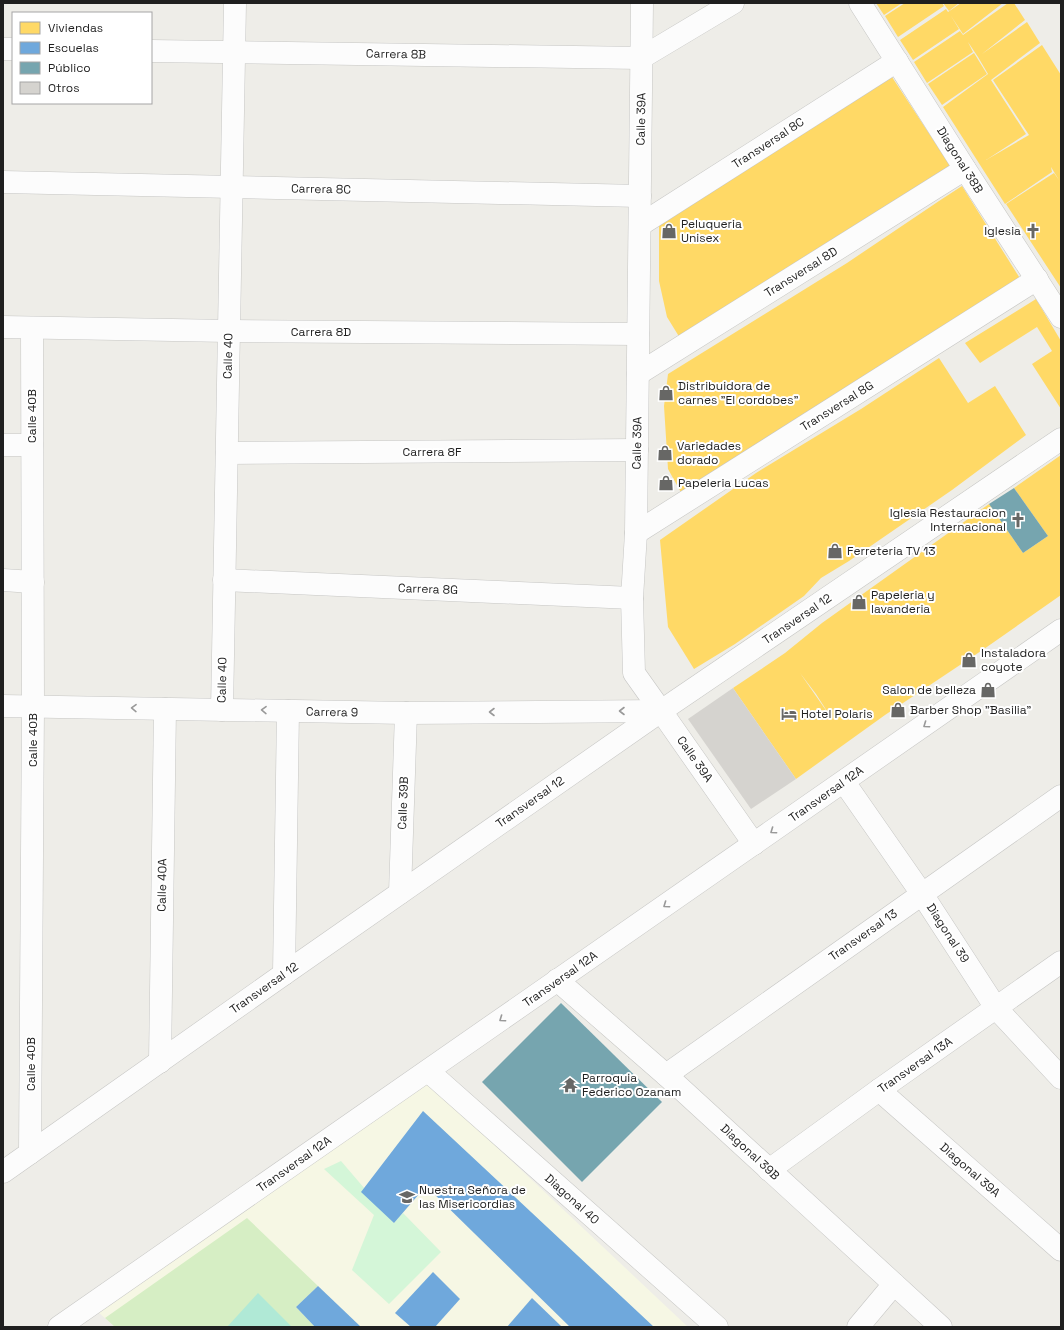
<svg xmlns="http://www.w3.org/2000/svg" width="1064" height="1330" font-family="'Space Grotesk',sans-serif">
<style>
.education{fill:#f6f7e4}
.grass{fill:#d6eec4}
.park{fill:#d4f6d8}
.pitch{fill:#b0e9d6}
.homes{fill:#ffd966;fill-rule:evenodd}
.schools{fill:#6fa8dc}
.public{fill:#76a5af}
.building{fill:#d5d3cf}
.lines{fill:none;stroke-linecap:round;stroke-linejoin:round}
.pedestrian-casing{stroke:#c6c6c4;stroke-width:23}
.minor-casing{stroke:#c6c6c4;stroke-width:23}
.tertiary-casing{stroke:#c6c6c4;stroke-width:23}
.pedestrian{stroke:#fcfcfc;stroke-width:22}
.minor{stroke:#fcfcfc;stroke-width:22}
.tertiary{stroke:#fcfcfc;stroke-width:22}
.oneway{stroke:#999}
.labels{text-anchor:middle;stroke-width:4;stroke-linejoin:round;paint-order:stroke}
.street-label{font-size:12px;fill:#1f1f1f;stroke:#fff}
.poi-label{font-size:12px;fill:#1f1f1f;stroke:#fff;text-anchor:start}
</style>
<rect width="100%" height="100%" fill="#eeede8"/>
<polygon class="education" points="429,1083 688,1327 115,1327 98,1312"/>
<polygon class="grass" points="247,1218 318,1286 296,1307 315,1327 115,1327 105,1318"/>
<polygon class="park" points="341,1161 394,1223 403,1213 441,1252 389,1304 352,1270 374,1215 324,1169"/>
<polygon class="pitch" points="258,1293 292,1327 227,1327"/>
<g class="homes">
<polygon points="876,3 902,3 884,15"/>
<polygon points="905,3 942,3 944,6 898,37 885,16"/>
<polygon points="943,3 959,3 949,11"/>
<polygon points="961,3 1003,3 963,34 951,16 959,29 913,60 900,40 946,9 948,12"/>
<polygon points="1008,3 1014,3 1025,20 982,54 1027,22 1040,43 991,80 1026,134 986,160 1029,135 993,80 1042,45 1061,75 1061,288 1006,204 1054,173 1059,180 1051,167 1052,172 1005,204 943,107 988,74 978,57 968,42 973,52 927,83 914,62 960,31 963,35"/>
<polygon points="974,53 987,74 942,105 928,84"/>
<polygon points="892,77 951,167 683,343 667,317 659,281 659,225 689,205 781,148"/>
<polygon points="962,186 1021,280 683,496 668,469 664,406 668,374 847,263 939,201"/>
<polygon points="1036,299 1061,341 1061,409 1032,364 1052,351 1037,327 980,363 965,343"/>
<polygon points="939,358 968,403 995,386 1026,435 952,490 849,561 821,578 804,596 735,644 694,669 668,627 660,540 756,473 861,409"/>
<path d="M 1061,455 L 1061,595 L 984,649 L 885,715 L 796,779 L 733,688 L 785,653 L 822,623 L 989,504 L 1023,553 L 1048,536 L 1014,488 ZM 800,673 L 816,694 L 832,719 Z"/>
</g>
<g class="schools">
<polygon points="423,1111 654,1327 570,1327 426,1186 394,1223 361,1192"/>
<polygon points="433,1272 460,1299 435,1327 411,1327 395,1313"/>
<polygon points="318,1286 361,1327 315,1327 296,1307"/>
<polygon points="532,1298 561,1326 560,1327 507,1327"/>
</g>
<g class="public">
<polygon points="1014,488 1048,536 1023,553 989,504"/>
<polygon points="561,1003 662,1102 582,1182 482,1082"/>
</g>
<polygon class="building" points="733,688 796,779 751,809 688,719"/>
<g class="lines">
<defs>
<polyline id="pedestrian" points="640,225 897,61"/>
<g id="minor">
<polyline points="642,3 636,533 632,598 634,673 661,711 1061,439"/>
<polyline points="860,3 965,169 1061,317"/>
<polyline points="3,49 13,49"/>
<polyline points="151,51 641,58 733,3"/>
<polyline points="3,182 640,196"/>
<polyline points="3,327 229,331 638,334"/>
<polyline points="638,374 965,169"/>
<polyline points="3,445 32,445"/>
<polyline points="227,453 637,450"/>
<polyline points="636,533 1037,279"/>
<polyline points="3,580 33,582"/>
<polyline points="224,580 632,598"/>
<polyline points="222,710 235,3"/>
<polyline points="844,782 922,894 996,1008 1061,1078"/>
<polyline points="400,893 406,713"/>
<polyline points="284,974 288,711"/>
<polyline points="557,980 666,1075 941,1327"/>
<polyline points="160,1062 165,709"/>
<polyline points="428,1071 717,1327"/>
<polyline points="666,1075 1061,796"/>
<polyline points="879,1090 1061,1250"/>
<polyline points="30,1153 33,706 32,328"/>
<polyline points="769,1170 879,1090 1061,962"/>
<polyline points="858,1327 894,1284"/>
</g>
<g id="tertiary">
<polyline points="3,706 406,713 661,711"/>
<polyline points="661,711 754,844"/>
<polyline points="3,1172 284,974 661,711"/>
<polyline points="59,1327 1061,630"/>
</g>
</defs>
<use href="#pedestrian" class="pedestrian-casing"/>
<use href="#minor" class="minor-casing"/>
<use href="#tertiary" class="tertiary-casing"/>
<use href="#pedestrian" class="pedestrian"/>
<use href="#minor" class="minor"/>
<use href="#tertiary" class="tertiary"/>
</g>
<defs><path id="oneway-chevron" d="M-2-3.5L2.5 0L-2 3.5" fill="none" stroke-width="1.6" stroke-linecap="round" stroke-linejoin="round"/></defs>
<g class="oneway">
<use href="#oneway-chevron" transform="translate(134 708) rotate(-179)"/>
<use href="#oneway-chevron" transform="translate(264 710) rotate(-179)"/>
<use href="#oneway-chevron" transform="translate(622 711) rotate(180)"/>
<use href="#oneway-chevron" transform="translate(492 712) rotate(180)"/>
<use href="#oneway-chevron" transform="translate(926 725) rotate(145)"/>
<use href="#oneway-chevron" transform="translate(773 831) rotate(145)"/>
<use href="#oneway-chevron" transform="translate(666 905) rotate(145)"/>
<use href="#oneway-chevron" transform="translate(502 1019) rotate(145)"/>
</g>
<defs>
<symbol id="shop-bare" viewBox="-9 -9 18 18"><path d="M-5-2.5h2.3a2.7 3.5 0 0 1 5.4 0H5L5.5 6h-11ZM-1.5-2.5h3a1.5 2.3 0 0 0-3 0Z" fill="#676765" stroke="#fff" stroke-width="2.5" paint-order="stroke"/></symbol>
<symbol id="church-bare" viewBox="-9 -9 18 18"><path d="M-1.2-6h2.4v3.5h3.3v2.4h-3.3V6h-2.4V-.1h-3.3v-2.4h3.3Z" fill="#676765" stroke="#fff" stroke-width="2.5" paint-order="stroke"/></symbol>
<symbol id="hotel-bare" viewBox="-9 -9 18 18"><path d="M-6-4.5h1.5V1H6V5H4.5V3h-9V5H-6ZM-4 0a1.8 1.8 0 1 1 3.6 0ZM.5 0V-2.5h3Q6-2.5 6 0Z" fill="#676765" stroke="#fff" stroke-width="2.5" paint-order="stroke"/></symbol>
<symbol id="temple-bare" viewBox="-9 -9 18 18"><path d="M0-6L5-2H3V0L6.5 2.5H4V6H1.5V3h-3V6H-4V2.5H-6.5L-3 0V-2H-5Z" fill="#676765" stroke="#fff" stroke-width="2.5" paint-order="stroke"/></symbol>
<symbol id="school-bare" viewBox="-9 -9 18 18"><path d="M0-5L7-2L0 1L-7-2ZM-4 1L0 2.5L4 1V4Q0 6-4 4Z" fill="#676765" stroke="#fff" stroke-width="2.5" paint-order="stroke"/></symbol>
</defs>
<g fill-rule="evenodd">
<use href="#shop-bare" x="658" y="220" width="22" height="22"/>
<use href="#church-bare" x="1022" y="220" width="22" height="22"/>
<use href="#shop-bare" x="655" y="382" width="22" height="22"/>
<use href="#shop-bare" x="654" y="442" width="22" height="22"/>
<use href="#shop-bare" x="655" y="472" width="22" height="22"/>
<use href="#church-bare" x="1007" y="509" width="22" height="22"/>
<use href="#shop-bare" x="824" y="540" width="22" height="22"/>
<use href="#shop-bare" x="848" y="591" width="22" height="22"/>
<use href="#shop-bare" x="958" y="649" width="22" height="22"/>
<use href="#shop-bare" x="977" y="679" width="22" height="22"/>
<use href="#shop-bare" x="887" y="699" width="22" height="22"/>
<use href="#hotel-bare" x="778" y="703" width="22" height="22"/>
<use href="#temple-bare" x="559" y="1074" width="22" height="22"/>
<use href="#school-bare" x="396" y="1186" width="22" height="22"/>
</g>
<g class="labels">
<g class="street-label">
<text transform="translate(396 54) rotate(1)" y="4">Carrera 8B</text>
<text transform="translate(641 119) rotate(-89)" y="4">Calle 39A</text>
<text transform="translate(768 143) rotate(-33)" y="4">Transversal 8C</text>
<text transform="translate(960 160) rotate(58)" y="4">Diagonal 38B</text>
<text transform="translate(321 189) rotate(1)" y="4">Carrera 8C</text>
<text transform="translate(801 272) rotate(-32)" y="4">Transversal 8D</text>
<text x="321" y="336">Carrera 8D</text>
<text transform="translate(228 356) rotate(-89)" y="4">Calle 40</text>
<text transform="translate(837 406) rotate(-32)" y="4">Transversal 8G</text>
<text transform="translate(32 416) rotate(-90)" y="4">Calle 40B</text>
<text transform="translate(637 443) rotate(-89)" y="4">Calle 39A</text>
<text x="432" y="456">Carrera 8F</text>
<text transform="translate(428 589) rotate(2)" y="4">Carrera 8G</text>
<text transform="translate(797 619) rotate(-34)" y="4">Transversal 12</text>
<text transform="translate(222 680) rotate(-89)" y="4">Calle 40</text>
<text transform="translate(332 712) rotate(1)" y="4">Carrera 9</text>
<text transform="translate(33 740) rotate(-90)" y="4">Calle 40B</text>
<text transform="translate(695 759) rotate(55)" y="4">Calle 39A</text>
<text transform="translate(826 794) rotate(-35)" y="4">Transversal 12A</text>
<text transform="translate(530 802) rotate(-35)" y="4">Transversal 12</text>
<text transform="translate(403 803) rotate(-88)" y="4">Calle 39B</text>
<text transform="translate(162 885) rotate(-89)" y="4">Calle 40A</text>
<text transform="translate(948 933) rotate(57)" y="4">Diagonal 39</text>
<text transform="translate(863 935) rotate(-35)" y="4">Transversal 13</text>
<text transform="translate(560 979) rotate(-35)" y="4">Transversal 12A</text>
<text transform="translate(264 988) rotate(-35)" y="4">Transversal 12</text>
<text transform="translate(31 1064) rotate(-90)" y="4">Calle 40B</text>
<text transform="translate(915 1065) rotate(-35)" y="4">Transversal 13A</text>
<text transform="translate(750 1152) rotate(43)" y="4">Diagonal 39B</text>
<text transform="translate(294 1164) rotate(-35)" y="4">Transversal 12A</text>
<text transform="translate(970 1170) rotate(41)" y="4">Diagonal 39A</text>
<text transform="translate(572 1199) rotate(42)" y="4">Diagonal 40</text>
</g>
<g class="poi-label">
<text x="681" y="228">Peluqueria<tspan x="681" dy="14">Unisex</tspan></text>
<text x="1021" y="235" text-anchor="end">Iglesia</text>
<text x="678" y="390">Distribuidora de<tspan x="678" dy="14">carnes "El cordobes"</tspan></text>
<text x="677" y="450">Variedades<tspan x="677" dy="14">dorado</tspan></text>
<text x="678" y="487">Papeleria Lucas</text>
<text x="1006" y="517" text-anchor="end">Iglesia Restauracion<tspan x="1006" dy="14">Internacional</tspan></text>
<text x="847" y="555">Ferreteria TV 13</text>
<text x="871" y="599">Papeleria y<tspan x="871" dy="14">lavanderia</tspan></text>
<text x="981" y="657">Instaladora<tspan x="981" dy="14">coyote</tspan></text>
<text x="976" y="694" text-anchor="end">Salon de belleza</text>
<text x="910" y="714">Barber Shop "Basilia"</text>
<text x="801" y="718">Hotel Polaris</text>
<text x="582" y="1082">Parroquia<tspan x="582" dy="14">Federico Ozanam</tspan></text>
<text x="419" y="1194">Nuestra Señora de<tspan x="419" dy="14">las Misericordias</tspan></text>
</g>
</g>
<rect width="1064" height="1330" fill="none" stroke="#1f1f1f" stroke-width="8"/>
<rect x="12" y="12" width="140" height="92" fill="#ffffff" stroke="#a5a5a5"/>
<rect x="20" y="22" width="20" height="12" fill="#ffd966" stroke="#a5a5a5"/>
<text x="48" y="32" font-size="12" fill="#1f1f1f">Viviendas</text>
<rect x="20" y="42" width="20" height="12" fill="#6fa8dc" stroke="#a5a5a5"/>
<text x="48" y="52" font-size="12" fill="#1f1f1f">Escuelas</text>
<rect x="20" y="62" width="20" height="12" fill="#76a5af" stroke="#a5a5a5"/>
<text x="48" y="72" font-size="12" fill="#1f1f1f">Público</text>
<rect x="20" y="82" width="20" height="12" fill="#d5d3cf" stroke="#a5a5a5"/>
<text x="48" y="92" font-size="12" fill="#1f1f1f">Otros</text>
</svg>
